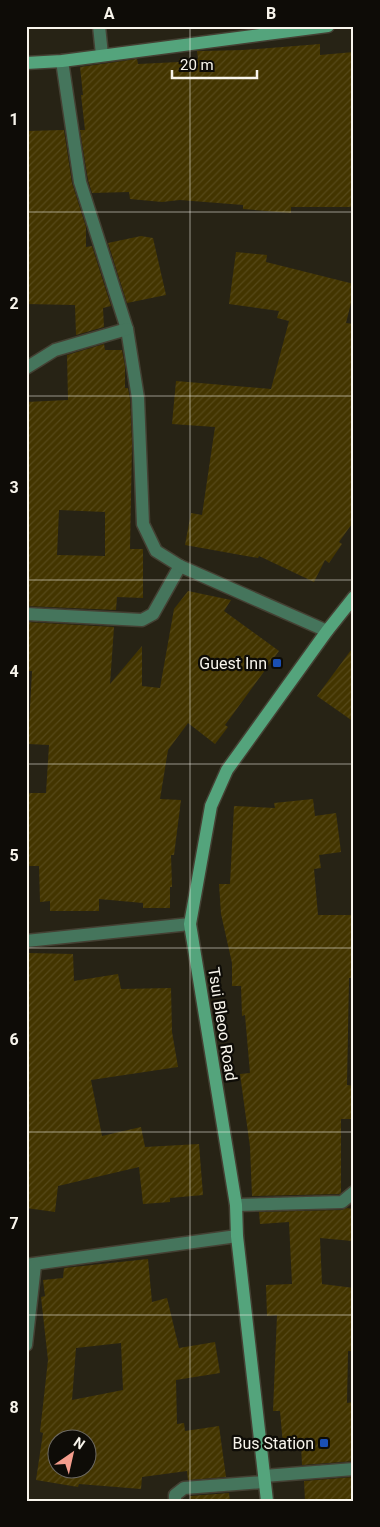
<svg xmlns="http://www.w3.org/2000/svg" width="380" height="1527" font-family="Roboto,sans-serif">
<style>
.building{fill:url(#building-hatch);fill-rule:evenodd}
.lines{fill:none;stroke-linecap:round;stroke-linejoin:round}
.lane-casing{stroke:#444033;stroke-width:15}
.street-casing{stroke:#444033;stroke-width:15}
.secondary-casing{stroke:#444033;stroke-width:15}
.lane{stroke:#45755c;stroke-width:12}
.street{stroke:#45755c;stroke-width:12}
.secondary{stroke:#54a47c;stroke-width:12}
.grid{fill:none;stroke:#f8f5ec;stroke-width:1;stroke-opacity:0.55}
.transit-dot{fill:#1a4fb4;stroke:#0e0c07;stroke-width:2}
.labels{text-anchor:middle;stroke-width:4.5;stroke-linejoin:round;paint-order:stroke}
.poi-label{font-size:16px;fill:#f8f5ec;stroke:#0e0c07;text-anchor:end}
.street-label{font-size:16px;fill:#f8f5ec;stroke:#0e0c07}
.neatline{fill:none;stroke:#f8f5ec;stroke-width:2}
.grid-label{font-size:16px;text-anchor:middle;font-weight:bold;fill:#f8f5ec}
</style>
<defs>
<pattern id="building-hatch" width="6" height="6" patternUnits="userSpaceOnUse" patternTransform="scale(1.25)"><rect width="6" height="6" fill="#433500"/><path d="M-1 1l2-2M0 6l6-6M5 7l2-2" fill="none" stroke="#564919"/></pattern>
</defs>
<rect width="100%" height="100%" fill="#272315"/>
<g class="building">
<polygon points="320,44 320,55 354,52 352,207 291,207 291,213 243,209 243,205 180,200 162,202 130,199 129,192 92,193 88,180 80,130 85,130 81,95 83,95 80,67 137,59 138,64 179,62 179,59 198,59 197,51 202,51 243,50"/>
<polygon points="64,130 72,183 86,227 86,247 92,246 111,306 103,308 104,327 76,335 75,305 26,304 26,131"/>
<polygon points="141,236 153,238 166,295 127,303 108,243"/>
<polygon points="236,252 267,255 266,262 354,284 354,291 346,323 354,324 354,521 339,542 342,544 329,563 325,560 314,582 259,556 258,558 185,545 191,513 202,515 215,427 172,424 176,381 271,389 289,321 277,318 279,311 229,304"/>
<path d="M 104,344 L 105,350 L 122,350 L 125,366 L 125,388 L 128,388 L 130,399 L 132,444 L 130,549 L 143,549 L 143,598 L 117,597 L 116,610 L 26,606 L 26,402 L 68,400 L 67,355 ZM 59,510 L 105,512 L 105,556 L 57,555 Z"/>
<polygon points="188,591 231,600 224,611 279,651 225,725 228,727 215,744 188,723 168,750 160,799 181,800 174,855 171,855 172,887 170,887 170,908 143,908 143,903 99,899 99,911 50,911 50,901 40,902 39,866 26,866 26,793 46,793 49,745 28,744 32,671 26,671 26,622 114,627 110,684 142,646 142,686 160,688 174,609"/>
<polygon points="354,646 354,722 317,696"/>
<polygon points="313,799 315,816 336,813 341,852 319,855 321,868 314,869 318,915 354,915 354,978 349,978 347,1085 354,1086 354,1119 341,1119 341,1193 339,1194 252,1196 250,1147 240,1074 250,1073 245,1015 242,1016 241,986 232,986 232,963 221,914 219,884 230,884 234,806 275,808 274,803"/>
<polygon points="26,953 73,954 74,981 118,974 121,989 171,988 172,1032 178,1067 91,1080 102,1136 141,1127 145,1147 199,1144 203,1195 170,1198 170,1202 143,1204 139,1167 58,1186 55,1212 26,1208 26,1052 28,1027 26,1027"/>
<polygon points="347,1208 354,1209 352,1241 320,1238 322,1284 354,1288 354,1351 348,1351 347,1403 354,1402 354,1461 302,1465 301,1444 283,1445 280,1411 273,1411 277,1315 267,1316 266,1285 292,1284 289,1222 260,1224 259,1212 342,1210"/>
<path d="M 148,1259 L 152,1302 L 167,1298 L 179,1348 L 215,1342 L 220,1373 L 176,1380 L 177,1424 L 184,1423 L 185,1431 L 219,1426 L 226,1477 L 188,1480 L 187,1471 L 142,1477 L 141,1489 L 79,1484 L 78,1487 L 36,1480 L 43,1433 L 40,1432 L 48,1360 L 41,1297 L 45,1296 L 43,1280 L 63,1278 L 64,1268 ZM 121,1343 L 123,1390 L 72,1400 L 76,1348 ZM 58,1440 L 88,1440 L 88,1470 L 58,1470 Z"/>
<polygon points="354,1477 354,1501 305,1501 304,1481"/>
<polygon points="229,1493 230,1501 190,1501 190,1496"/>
</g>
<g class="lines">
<defs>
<polyline id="lane" points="26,614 142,620 153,614 180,566"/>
<g id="street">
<polyline points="99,26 102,55"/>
<polyline points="62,61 80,182 127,329 138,398 143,524 156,551 180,566 327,631"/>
<polyline points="26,368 55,350 127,329"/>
<polyline points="26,941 190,924"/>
<polyline points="236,1205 342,1202 354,1192"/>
<polyline points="26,1265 237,1236"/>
<polyline points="26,1345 35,1265"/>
<polyline points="264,1476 354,1469"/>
<polyline points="175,1501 175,1495 184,1488 264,1482"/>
</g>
<g id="secondary">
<polyline points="26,63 62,61 328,26"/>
<polyline points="267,1501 237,1236 236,1205 190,924 211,806 227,770 327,631 354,597"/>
</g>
</defs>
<use href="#lane" class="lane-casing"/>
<use href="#street" class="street-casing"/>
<use href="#secondary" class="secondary-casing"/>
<use href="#lane" class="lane"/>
<use href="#street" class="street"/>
<use href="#secondary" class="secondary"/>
</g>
<path class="grid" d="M 190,26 L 190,1501M 26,212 L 354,212M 26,396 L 354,396M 26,580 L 354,580M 26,764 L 354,764M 26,948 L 354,948M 26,1132 L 354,1132M 26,1315 L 354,1315"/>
<g class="transit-dot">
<rect x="272" y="658" width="10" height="10" rx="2.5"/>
<rect x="319" y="1438" width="10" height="10" rx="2.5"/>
</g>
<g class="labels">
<g class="poi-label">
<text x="267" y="669">Guest Inn</text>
<text x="314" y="1449">Bus Station</text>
</g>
<g class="street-label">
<text transform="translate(223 1024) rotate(81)" y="6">Tsui Bleoo Road</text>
</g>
</g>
<rect width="380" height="1527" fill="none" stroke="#0e0c07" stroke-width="55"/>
<g transform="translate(72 1454) rotate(34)"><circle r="24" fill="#0e0c07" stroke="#6c6963"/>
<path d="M0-4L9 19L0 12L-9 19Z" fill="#f49d8c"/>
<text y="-8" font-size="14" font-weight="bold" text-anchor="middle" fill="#f8f5ec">N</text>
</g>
<path d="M172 70v8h85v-8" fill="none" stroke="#f8f5ec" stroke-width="2.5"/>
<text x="180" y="70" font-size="15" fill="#f8f5ec" stroke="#0e0c07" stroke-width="4" paint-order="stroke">20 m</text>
<rect x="28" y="28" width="324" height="1472" class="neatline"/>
<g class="grid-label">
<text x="109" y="19">A</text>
<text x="271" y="19">B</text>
<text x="14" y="125">1</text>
<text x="14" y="309">2</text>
<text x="14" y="493">3</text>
<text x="14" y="677">4</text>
<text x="14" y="861">5</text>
<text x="14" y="1045">6</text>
<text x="14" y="1229">7</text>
<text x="14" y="1413">8</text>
</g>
</svg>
